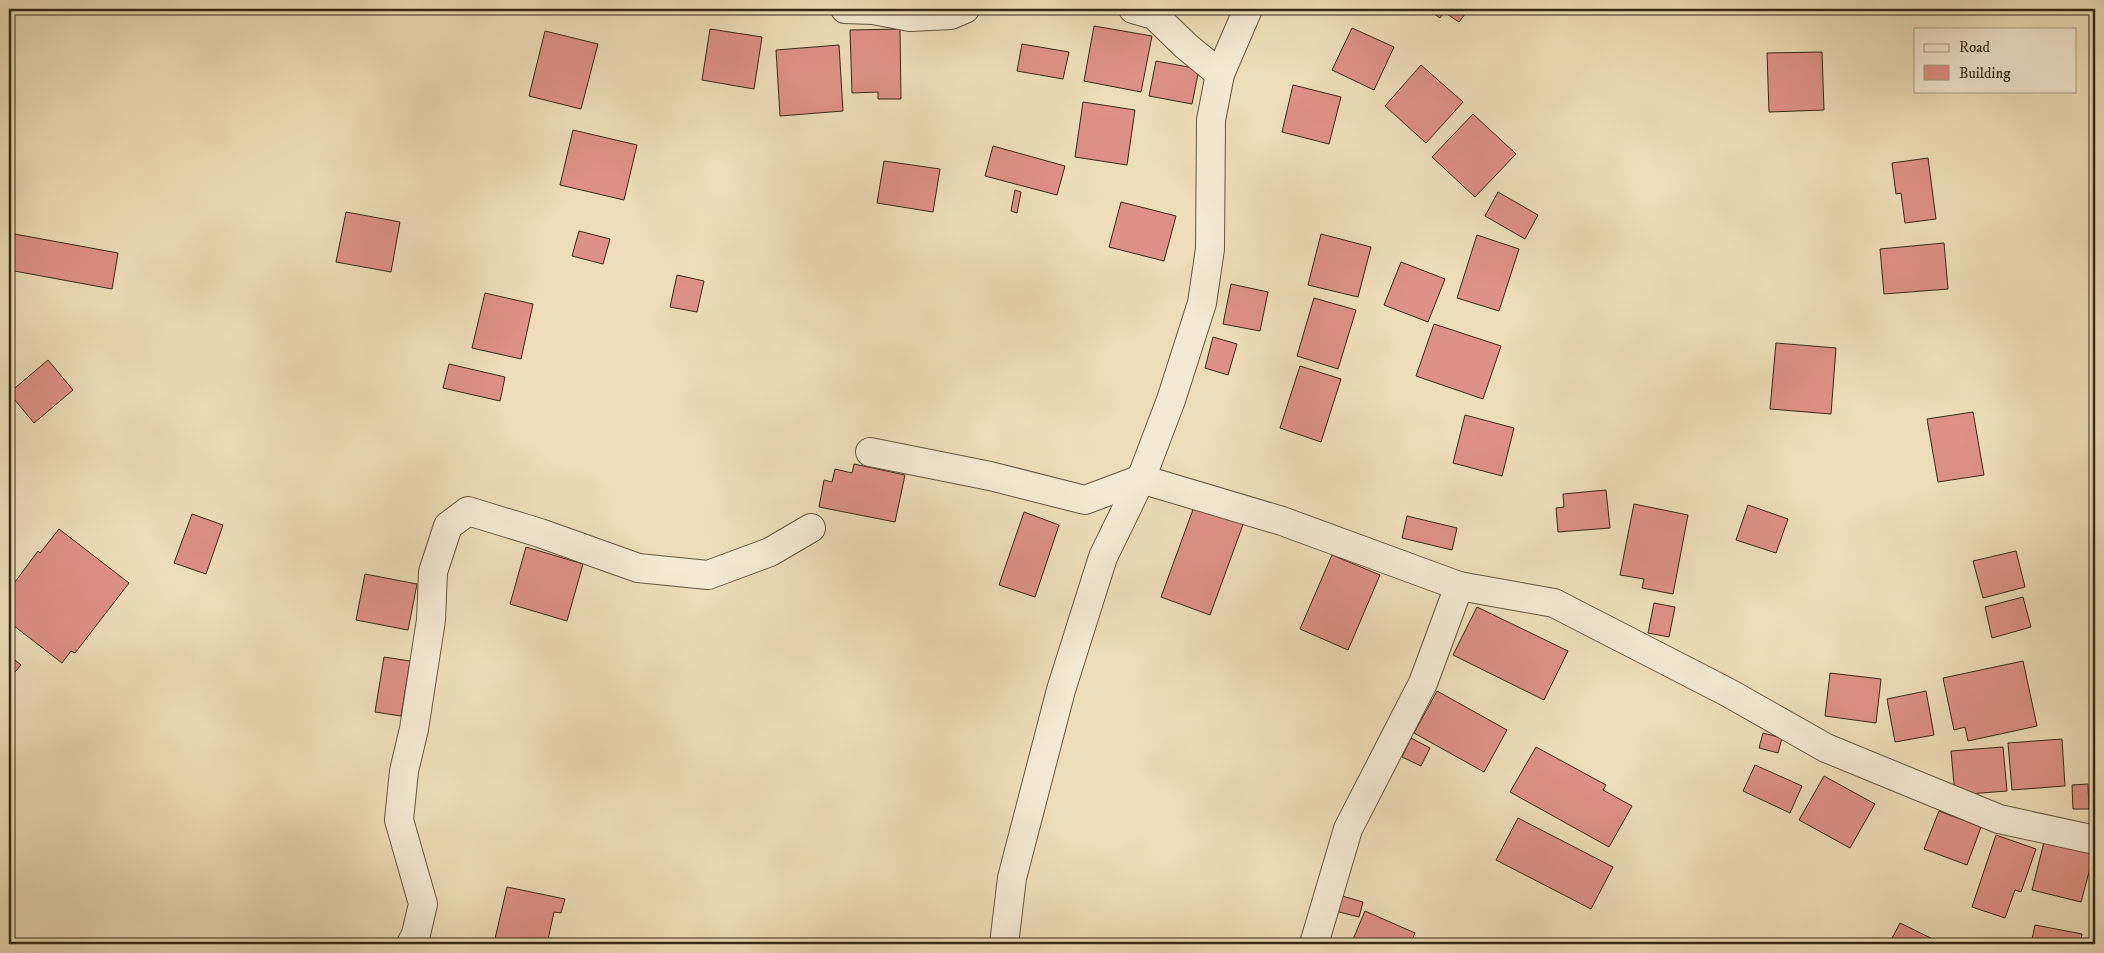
<svg xmlns="http://www.w3.org/2000/svg" width="2104" height="953" font-family="'IM FELL DW Pica',serif">
<style>
.building{fill:#de9187;stroke:#372a17}
.lines{fill:none;stroke-linecap:round;stroke-linejoin:round}
.street-casing{stroke:#655740;stroke-width:30}
.street{stroke:#f4e9d2;stroke-width:28}
</style>
<rect width="100%" height="100%" fill="#eeddba"/>
<filter id="stains"><feTurbulence type="fractalNoise" baseFrequency=".004" numOctaves="4"/><feColorMatrix values="0 0 0 0 .2 0 0 0 0 .09 0 0 0 0 .02 0 0 0 .5 -.17"/></filter>
<radialGradient id="worn" r=".72"><stop offset=".6" stop-color="#630" stop-opacity="0"/><stop offset="1" stop-color="#630" stop-opacity=".3"/></radialGradient>
<g class="building">
<polygon points="1427,9 1469,9 1459,22 1444,12 1440,18"/>
<polygon points="1094,26 1152,36 1141,92 1084,81"/>
<polygon points="1352,28 1394,47 1374,90 1332,70"/>
<polygon points="710,29 762,37 754,89 702,80"/>
<polygon points="900,29 901,99 878,99 878,92 852,93 850,30"/>
<polygon points="545,31 598,44 581,109 529,96"/>
<polygon points="1022,44 1069,52 1063,79 1017,71"/>
<polygon points="839,45 843,111 780,116 776,50"/>
<polygon points="1822,52 1824,110 1769,112 1767,53"/>
<polygon points="1156,61 1199,69 1192,104 1149,96"/>
<polygon points="1421,65 1463,102 1426,143 1385,106"/>
<polygon points="1293,85 1341,97 1329,144 1282,132"/>
<polygon points="1083,102 1135,110 1127,165 1075,157"/>
<polygon points="1473,114 1516,154 1475,197 1432,157"/>
<polygon points="573,130 637,145 624,200 560,185"/>
<polygon points="993,146 1065,166 1057,195 985,176"/>
<polygon points="1928,158 1936,219 1905,223 1901,193 1896,194 1892,163"/>
<polygon points="884,161 940,169 933,212 877,203"/>
<polygon points="1015,190 1021,192 1017,213 1011,211"/>
<polygon points="1498,192 1538,215 1525,239 1485,216"/>
<polygon points="1121,202 1176,216 1164,261 1109,247"/>
<polygon points="346,212 400,222 391,272 336,262"/>
<polygon points="579,231 610,239 603,264 572,256"/>
<polygon points="9,233 118,253 112,289 9,270"/>
<polygon points="1321,234 1371,247 1358,297 1308,285"/>
<polygon points="1477,235 1519,249 1499,311 1457,298"/>
<polygon points="1944,243 1948,289 1884,294 1880,249"/>
<polygon points="1401,262 1445,279 1428,322 1384,305"/>
<polygon points="677,275 704,281 697,312 670,307"/>
<polygon points="1231,284 1268,292 1260,331 1223,324"/>
<polygon points="485,293 533,304 521,359 472,348"/>
<polygon points="1314,298 1356,310 1338,369 1297,356"/>
<polygon points="1434,324 1501,346 1483,399 1416,376"/>
<polygon points="1213,337 1237,344 1228,375 1205,368"/>
<polygon points="1776,343 1836,348 1831,414 1770,409"/>
<polygon points="9,347 12,348 9,376"/>
<polygon points="48,360 73,390 34,423 9,393"/>
<polygon points="449,364 505,377 500,401 443,388"/>
<polygon points="1300,366 1341,379 1321,442 1280,428"/>
<polygon points="1973,412 1984,475 1938,482 1927,419"/>
<polygon points="1465,415 1514,428 1502,476 1453,463"/>
<polygon points="854,464 905,475 895,522 819,507 824,480 832,482 835,469 852,473"/>
<polygon points="1606,490 1610,528 1558,532 1556,508 1564,507 1563,494"/>
<polygon points="1195,504 1244,522 1210,615 1161,597"/>
<polygon points="1634,504 1688,515 1673,594 1642,588 1644,579 1620,575"/>
<polygon points="1748,505 1788,519 1776,553 1736,540"/>
<polygon points="1024,512 1059,525 1035,597 999,585"/>
<polygon points="192,514 223,525 206,574 174,563"/>
<polygon points="1407,516 1457,528 1452,550 1402,538"/>
<polygon points="59,529 129,583 75,653 71,651 62,663 9,622 9,590 38,551 40,553"/>
<polygon points="526,547 583,564 567,621 510,604"/>
<polygon points="2016,551 2025,587 1983,598 1973,561"/>
<polygon points="1332,555 1380,575 1348,650 1300,629"/>
<polygon points="365,574 417,584 408,630 356,620"/>
<polygon points="2023,597 2031,627 1992,638 1985,607"/>
<polygon points="1654,603 1675,607 1669,637 1648,633"/>
<polygon points="1477,607 1568,651 1544,700 1453,655"/>
<polygon points="9,655 21,665 9,679"/>
<polygon points="384,657 410,661 401,716 375,712"/>
<polygon points="2023,661 2037,726 1968,741 1965,727 1954,730 1943,678"/>
<polygon points="1830,673 1881,679 1876,723 1825,716"/>
<polygon points="1437,691 1507,730 1484,772 1414,733"/>
<polygon points="1926,691 1934,735 1895,742 1887,699"/>
<polygon points="1763,733 1782,738 1778,753 1759,748"/>
<polygon points="1411,738 1430,748 1421,766 1402,757"/>
<polygon points="2062,739 2065,786 2012,790 2008,743"/>
<polygon points="1536,747 1606,785 1603,790 1632,806 1609,847 1510,792"/>
<polygon points="2003,747 2007,791 1955,795 1951,751"/>
<polygon points="1755,765 1802,786 1790,813 1743,791"/>
<polygon points="1824,776 1875,804 1850,848 1799,820"/>
<polygon points="2088,784 2089,809 2073,809 2072,785"/>
<polygon points="1939,811 1981,827 1967,865 1924,849"/>
<polygon points="1518,818 1613,867 1591,909 1496,860"/>
<polygon points="1996,835 2036,849 2021,892 2015,890 2005,918 1972,907"/>
<polygon points="2045,838 2095,850 2081,902 2032,890"/>
<polygon points="507,887 565,899 561,913 554,912 547,944 494,943"/>
<polygon points="1339,895 1363,902 1359,917 1335,911"/>
<polygon points="1365,911 1415,933 1410,944 1351,944"/>
<polygon points="1900,923 1943,944 1889,944"/>
<polygon points="2035,925 2082,934 2080,944 2031,944"/>
</g>
<g class="lines">
<defs>
<g id="street">
<polyline points="845,9 873,10 910,17 951,15 965,9"/>
<polyline points="1133,9 1154,15 1186,46 1220,74 1248,9"/>
<polyline points="870,452 990,476 1085,500 1141,479 1282,521 1459,586 1554,603 1729,693 1826,748 1999,819 2095,840"/>
<polyline points="411,944 416,934 423,904 399,820 404,771 414,729 431,620 433,572 448,526 468,511 540,533 638,568 708,575 770,552 811,528"/>
<polyline points="1004,944 1012,878 1061,690 1103,557 1141,479 1171,400 1202,303 1210,249 1211,120 1220,74"/>
<polyline points="1314,944 1348,829 1423,683 1459,586"/>
</g>
</defs>
<use href="#street" class="street-casing"/>
<use href="#street" class="street"/>
</g>
<rect width="2104" height="953" fill="none" stroke="#eeddba" stroke-width="30"/>
<rect x="10" y="10" width="2084" height="933" fill="none" stroke="#372a17" stroke-width="2.5"/>
<rect x="15" y="15" width="2074" height="923" fill="none" stroke="#372a17"/>
<rect x="1914" y="28" width="162" height="65" fill="#f4e9d2" stroke="#a89d87"/>
<rect x="1924" y="44" width="25" height="8" fill="#f4e9d2" stroke="#a89d87"/>
<text x="1959" y="52" font-size="15" fill="#372a17">Road</text>
<rect x="1924" y="65" width="25" height="15" fill="#de9187" stroke="#a89d87"/>
<text x="1959" y="78" font-size="15" fill="#372a17">Building</text>
<rect width="100%" height="100%" filter="url(#stains)"/>
<rect width="100%" height="100%" fill="url(#worn)"/>
</svg>
